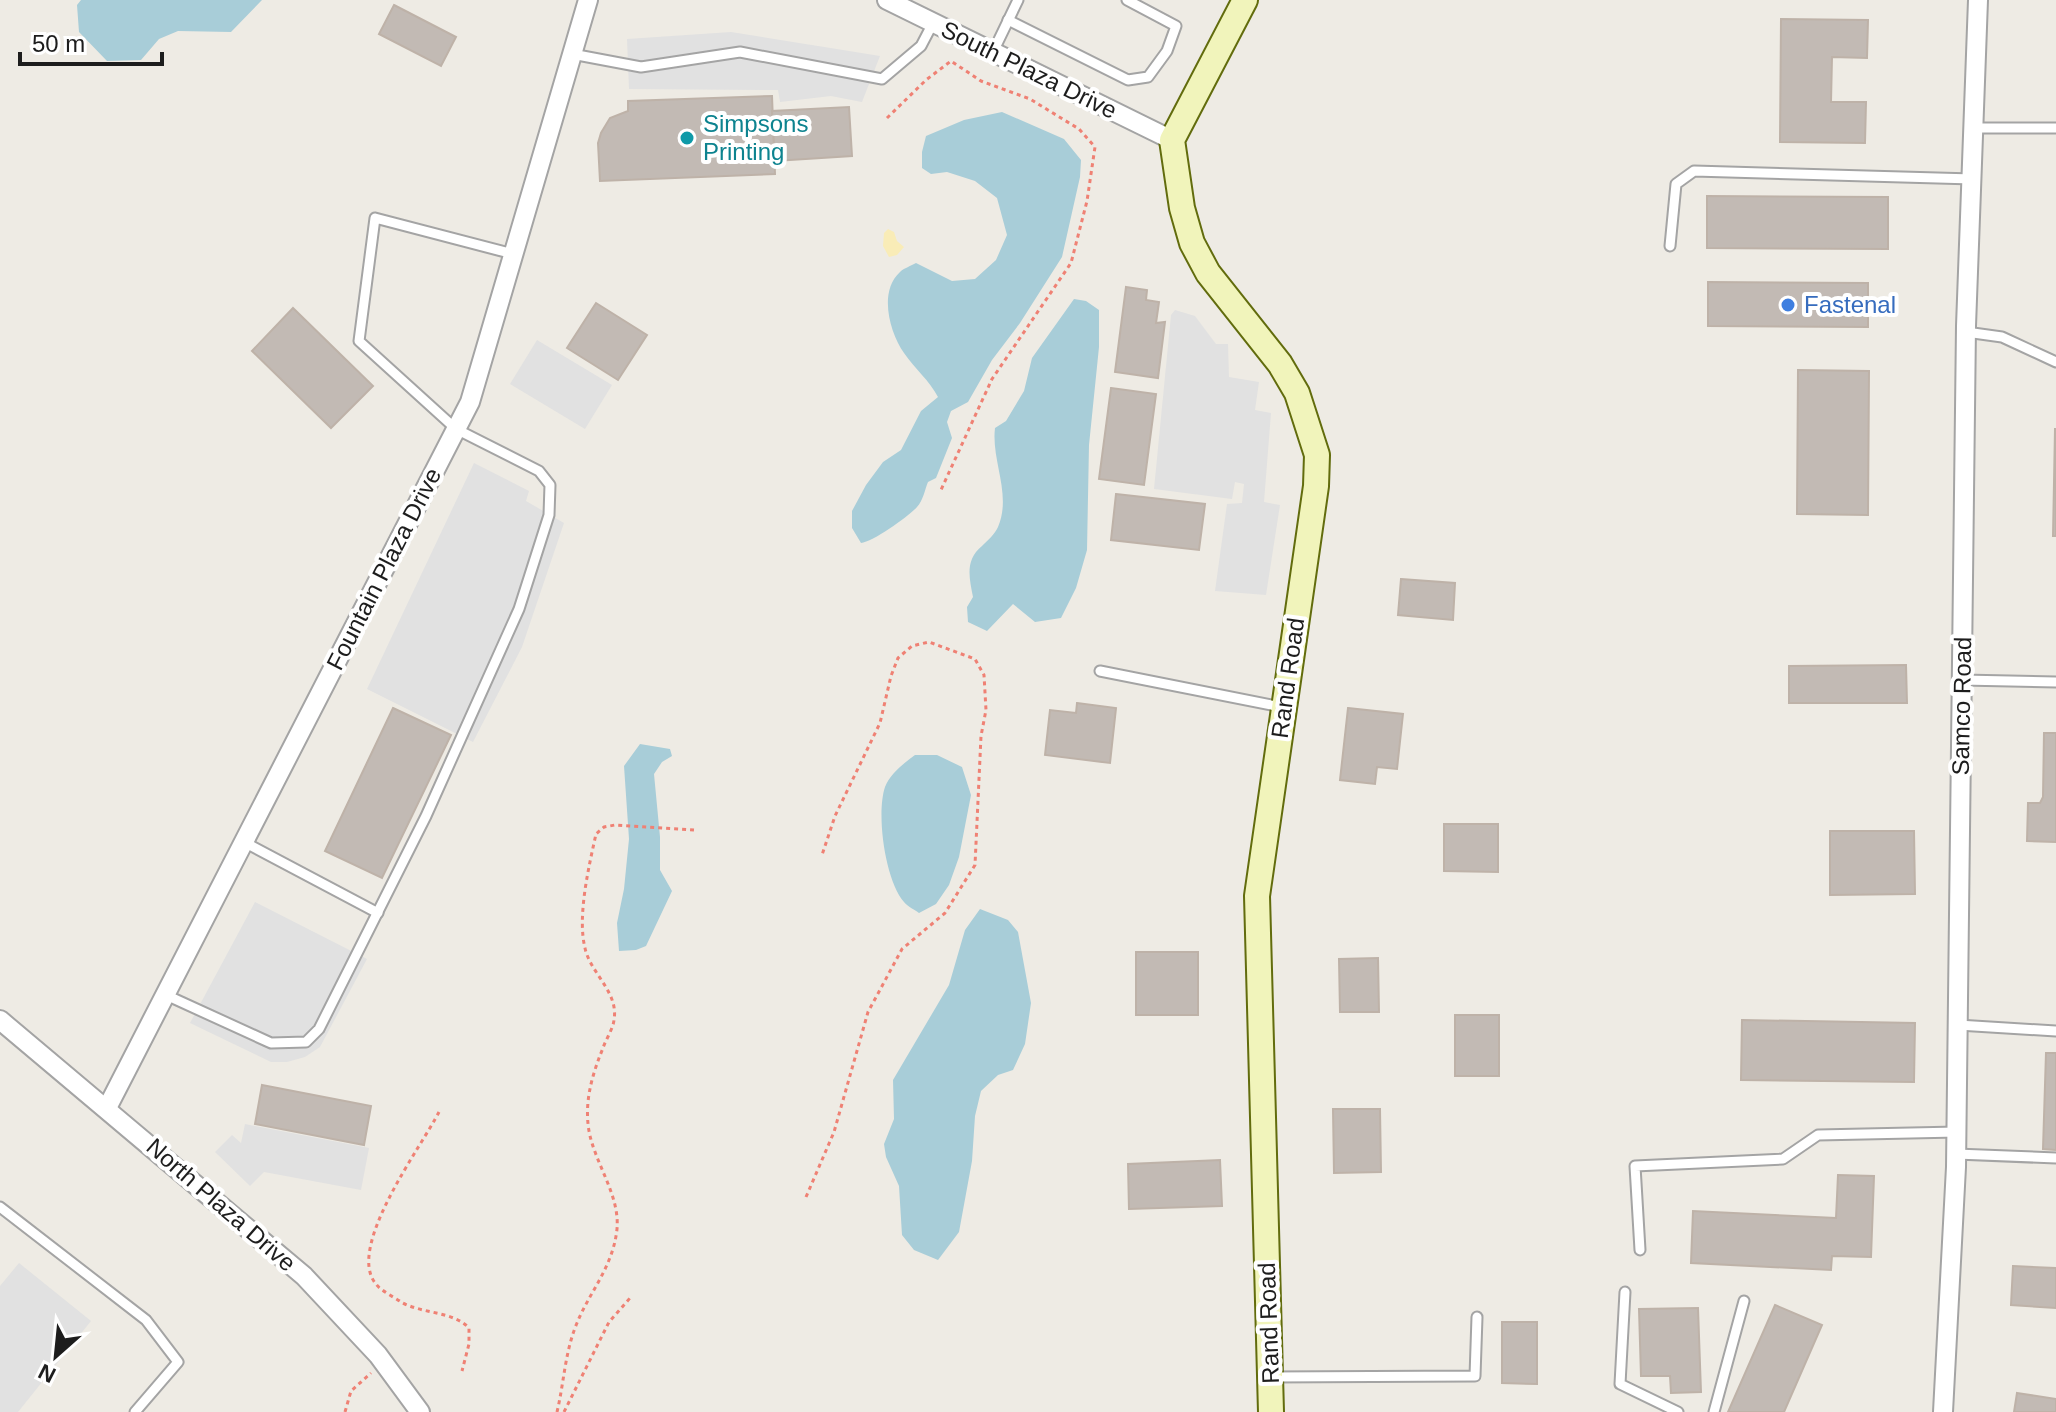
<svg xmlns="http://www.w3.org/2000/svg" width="2056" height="1412" font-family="Arial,sans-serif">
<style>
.sand{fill:#f9ecb7}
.parking{fill:#e1e1e1}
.water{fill:#a8cdd8}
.building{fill:#c2bab4;stroke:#beb2a8;stroke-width:2}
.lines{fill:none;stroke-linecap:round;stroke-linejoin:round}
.lane-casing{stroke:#a4a4a4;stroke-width:13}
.street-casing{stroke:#a4a4a4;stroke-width:22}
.secondary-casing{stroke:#626c0d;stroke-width:28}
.path{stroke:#ef8174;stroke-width:3;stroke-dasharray:4 4;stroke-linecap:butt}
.lane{stroke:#fff;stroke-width:9}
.street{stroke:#fff;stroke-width:18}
.secondary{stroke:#f1f4bb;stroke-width:24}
.culture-dot{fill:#0f9aa8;stroke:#fff;stroke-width:3}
.shop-dot{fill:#3f7fe0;stroke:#fff;stroke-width:3}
.labels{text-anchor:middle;stroke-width:8;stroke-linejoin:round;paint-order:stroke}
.street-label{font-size:24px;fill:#1d1d1d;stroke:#fff}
.culture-label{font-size:24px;fill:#0d838f;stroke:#fff;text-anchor:start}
.shop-label{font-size:24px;fill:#366cbe;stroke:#fff;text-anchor:start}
</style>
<rect width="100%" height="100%" fill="#eeebe4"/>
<polygon class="sand" points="888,229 894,232 897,241 904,247 897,255 889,257 883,246 884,233"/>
<g class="parking">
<polygon points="731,32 880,56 862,102 831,96 780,102 778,90 629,89 627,39"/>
<polygon points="1175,310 1195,316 1216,344 1228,344 1229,377 1259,382 1255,410 1271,413 1264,502 1280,505 1266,595 1215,591 1227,504 1242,503 1244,484 1235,482 1232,499 1154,489 1171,315"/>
<polygon points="537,340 612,385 585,429 510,384"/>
<polygon points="474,463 529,491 526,501 564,523 522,647 473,742 367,689"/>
<polygon points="255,902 367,959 320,1047 305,1057 287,1062 271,1062 190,1023"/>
<polygon points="245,1124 369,1148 361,1190 264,1172 250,1186 215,1152 232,1135 241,1143"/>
<polygon points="19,1263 91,1321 18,1412 0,1412 0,1286"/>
</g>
<g class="water">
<polygon points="81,0 262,0 231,32 178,31 159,39 141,60 107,61 79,32 77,5"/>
<path d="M 1002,112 L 1064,139 L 1081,160 L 1080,177 L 1062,257 L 1020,323 L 992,360 L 968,402 L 951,411 L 947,422 L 952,438 L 936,478 L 928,482 C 925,489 923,501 917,507 C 909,516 873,542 861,543 L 852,528 L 852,511 L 866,485 L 883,462 L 901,450 L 921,411 L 938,397 C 929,380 915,369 904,353 C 890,333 878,292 900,272 C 904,268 911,266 916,263 L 952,281 L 975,279 L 996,260 L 1007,235 L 997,198 L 975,181 L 947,172 L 931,174 L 922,168 L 922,152 L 926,136 L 964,120 Z"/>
<path d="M 1074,299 L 1086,301 L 1099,310 L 1099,347 L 1089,445 L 1087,550 L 1076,588 L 1061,618 L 1035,622 L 1013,604 L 987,631 L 968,622 L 967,607 L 973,597 C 969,577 965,560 982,546 C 988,540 995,534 998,527 C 1012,494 991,461 995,428 L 1006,421 L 1024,391 L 1032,358 Z"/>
<polygon points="640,744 670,749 672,756 662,762 654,774 660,837 660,870 672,891 646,946 636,950 619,951 617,923 624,889 629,839 624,766"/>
<path d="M 915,755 L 937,755 L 962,767 L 971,795 L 959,857 L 949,885 L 936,904 L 919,913 C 915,910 907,906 904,902 C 885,880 876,814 885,787 C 890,774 904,763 915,755 Z"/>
<polygon points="980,909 1008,920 1018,932 1031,1003 1025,1044 1013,1070 998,1075 981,1091 975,1116 972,1161 959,1232 938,1260 914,1250 902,1235 899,1186 886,1157 884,1144 894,1119 893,1080 949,985 965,930"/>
</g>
<g class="building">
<polygon points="394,5 456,37 441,66 379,34"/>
<polygon points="1781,19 1868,20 1867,58 1832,57 1831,102 1866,102 1865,143 1780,142"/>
<polygon points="772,96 775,174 600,181 598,143 601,133 610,118 628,111 628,101"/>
<polygon points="849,107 852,156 775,161 772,111"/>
<polygon points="1707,196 1888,197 1888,249 1707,248"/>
<polygon points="1708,282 1868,283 1868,327 1708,326"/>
<polygon points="1126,287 1147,290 1146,300 1159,302 1156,323 1165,322 1158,378 1115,372"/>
<polygon points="596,303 647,335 618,380 567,348"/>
<polygon points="293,308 373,386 331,428 252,351"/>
<polygon points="1798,370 1869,371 1868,515 1797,514"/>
<polygon points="1111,388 1156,394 1144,485 1099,479"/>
<polygon points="2055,429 2056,429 2056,536 2053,536"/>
<polygon points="1116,494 1205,504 1199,550 1111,540"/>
<polygon points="1401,579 1455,583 1453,620 1398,615"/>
<polygon points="1906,665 1907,703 1789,703 1789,666"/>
<polygon points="1077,703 1116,708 1110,763 1045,755 1050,710 1076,713"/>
<polygon points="393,708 451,735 382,878 325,851"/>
<polygon points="1348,708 1403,714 1397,769 1377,767 1375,784 1340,780"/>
<polygon points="2044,733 2056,733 2056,842 2027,841 2028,803 2040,803 2043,797"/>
<polygon points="1444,824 1498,824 1498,872 1444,871"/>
<polygon points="1830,831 1914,831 1915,894 1830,895"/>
<rect x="1136" y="952" width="62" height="63"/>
<polygon points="1378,958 1379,1012 1340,1012 1339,959"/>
<rect x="1455" y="1015" width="44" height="61"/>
<polygon points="1742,1020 1915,1023 1914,1082 1741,1080"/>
<polygon points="2046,1053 2056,1053 2056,1150 2043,1149"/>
<polygon points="262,1085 371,1106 364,1145 255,1124"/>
<polygon points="1333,1109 1380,1109 1381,1172 1334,1173"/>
<polygon points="1220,1160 1222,1206 1129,1209 1128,1164"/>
<polygon points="1838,1175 1874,1176 1871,1257 1832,1256 1831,1270 1691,1263 1693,1211 1836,1218"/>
<polygon points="2013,1266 2056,1268 2056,1308 2011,1305"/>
<polygon points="1775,1305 1822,1325 1784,1412 1728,1412"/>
<polygon points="1698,1308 1701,1392 1671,1393 1670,1376 1641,1376 1639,1309"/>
<polygon points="1502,1322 1537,1322 1537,1384 1502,1383"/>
<polygon points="2017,1393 2056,1399 2056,1412 2014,1412"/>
</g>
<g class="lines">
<defs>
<g id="lane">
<polyline points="1008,20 1128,80 1148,77 1167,51 1176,26 1127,0"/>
<polyline points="993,52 1018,0"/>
<polyline points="572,54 641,67 740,52 882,79 921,46 933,23"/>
<polyline points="1975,128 2056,128"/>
<polyline points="1670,246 1676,184 1694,171 1973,179"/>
<polyline points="1966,332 2002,337 2056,362"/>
<polyline points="1100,671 1281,707"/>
<polyline points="1962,680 2056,682"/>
<polyline points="244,842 378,913"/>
<polyline points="166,995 271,1043 306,1042 319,1029 426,816 519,609 549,515 550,485 539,471 456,429 359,341 375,218 513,254"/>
<polyline points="1958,1025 2056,1031"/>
<polyline points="1956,1154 2056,1158"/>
<polyline points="0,1207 146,1320 178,1362 135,1412"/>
<polyline points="1640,1250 1635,1166 1783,1159 1818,1135 1957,1132"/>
<polyline points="1625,1292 1620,1384 1678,1412"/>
<polyline points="1270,1377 1475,1376 1477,1317"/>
<polyline points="1714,1412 1744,1301"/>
</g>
<g id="street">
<polyline points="887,0 1172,140"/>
<polyline points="0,1020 304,1276 378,1355 420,1412"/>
<polyline points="107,1108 470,402 588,0"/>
<polyline points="1943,1412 1956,1167 1966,326 1978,0"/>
</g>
<polyline id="secondary" points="1245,0 1172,140 1182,208 1192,243 1208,273 1280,364 1297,393 1317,455 1316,486 1257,896 1271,1412"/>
</defs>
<use href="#lane" class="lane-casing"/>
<use href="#street" class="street-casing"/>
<use href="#secondary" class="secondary-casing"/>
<g class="path">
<polyline points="887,118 926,80 951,61 981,81 1030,99 1079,129 1095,147 1087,201 1071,263 992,379 940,492"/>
<path d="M 439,1112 C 422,1146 345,1248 376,1284 C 381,1291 394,1297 401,1302 C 422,1314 453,1311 469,1328 L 469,1344 L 462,1371"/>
<polyline points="806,1197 834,1132 868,1012 902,949 945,913 975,865 981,736 986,710 984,675 975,659 929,642 912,646 898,658 891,676 880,723 835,816 822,855"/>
<polyline points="345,1412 351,1391 371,1373"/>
<path d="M 557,1412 C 564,1383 565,1351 577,1323 C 590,1291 613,1267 617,1229 C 620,1195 595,1164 589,1131 C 584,1102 592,1075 603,1048 C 606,1039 613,1029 614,1020 C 619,992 590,973 585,948 C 577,916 589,866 596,834 L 604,827 L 615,825 L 694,830"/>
<polyline points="564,1412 609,1322 630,1298"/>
</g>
<use href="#lane" class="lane"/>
<use href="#street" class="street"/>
<use href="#secondary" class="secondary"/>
</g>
<circle class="culture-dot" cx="687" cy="138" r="8"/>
<circle class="shop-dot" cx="1788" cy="305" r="8"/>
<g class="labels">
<g class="street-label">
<text transform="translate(1029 70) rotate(26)" y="8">South Plaza Drive</text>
<text transform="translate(384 569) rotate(-63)" y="8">Fountain Plaza Drive</text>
<text transform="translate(1288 678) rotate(-82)" y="8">Rand Road</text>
<text transform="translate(1962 706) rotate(-89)" y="8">Samco Road</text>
<text transform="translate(221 1205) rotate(41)" y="8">North Plaza Drive</text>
<text transform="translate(1269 1323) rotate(-92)" y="8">Rand Road</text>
</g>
<g class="culture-label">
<text x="703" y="132">Simpsons<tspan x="703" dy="28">Printing</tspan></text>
</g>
<g class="shop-label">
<text x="1804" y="313">Fastenal</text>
</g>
</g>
<g transform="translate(56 1356) rotate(207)" stroke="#ffffff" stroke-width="6" paint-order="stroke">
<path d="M0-6L14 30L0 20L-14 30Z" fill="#1d1d1d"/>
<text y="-12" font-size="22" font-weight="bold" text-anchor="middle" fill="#1d1d1d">N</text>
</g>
<path d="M20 52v12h142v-12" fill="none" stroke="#1d1d1d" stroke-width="4"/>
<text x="32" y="52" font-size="24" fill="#1d1d1d" stroke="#ffffff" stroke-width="6" paint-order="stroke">50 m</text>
</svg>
